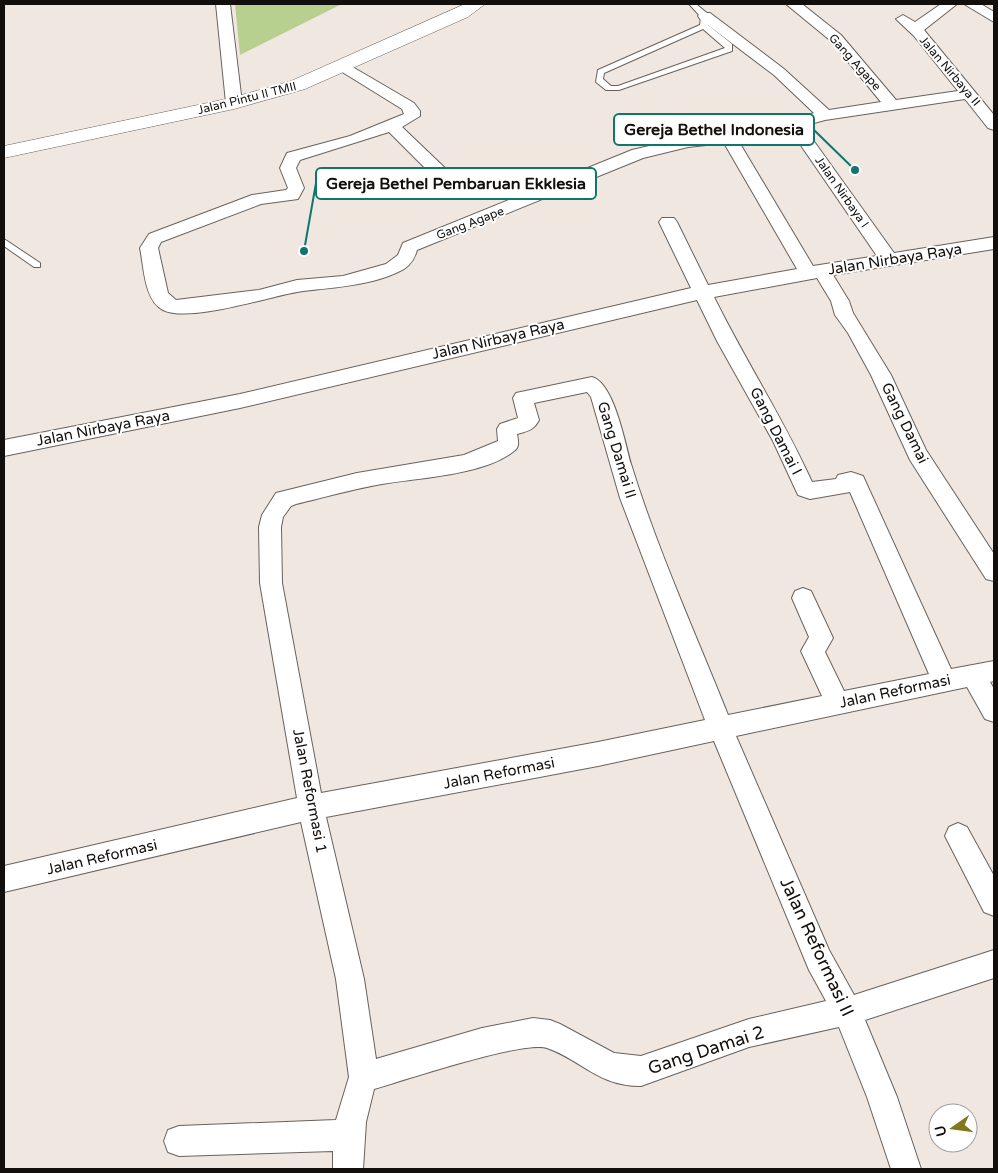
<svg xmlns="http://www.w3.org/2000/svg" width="998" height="1173" font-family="'Varela Round',sans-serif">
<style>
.green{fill:#b7cf8f}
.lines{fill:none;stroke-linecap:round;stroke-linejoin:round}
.service-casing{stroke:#69625c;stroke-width:2}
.minor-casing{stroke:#69625c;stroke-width:2}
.tertiary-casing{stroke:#69625c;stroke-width:1}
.service{fill:#fff;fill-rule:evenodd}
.minor{fill:#fff;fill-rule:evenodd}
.tertiary{fill:#fff;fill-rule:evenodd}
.labels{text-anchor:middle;stroke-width:4;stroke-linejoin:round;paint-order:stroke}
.far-street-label{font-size:12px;fill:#120f0d;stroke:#fff}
.street-label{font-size:15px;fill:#120f0d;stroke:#fff}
.near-street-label{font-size:18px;fill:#120f0d;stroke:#fff}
.leader{fill:none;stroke:#0f766e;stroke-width:2}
.callout-dot{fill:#0f766e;stroke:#fff;stroke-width:2}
.callout{fill:#fff;stroke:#0f766e;stroke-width:2}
.callout-label{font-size:16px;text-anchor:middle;font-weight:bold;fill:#120f0d}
</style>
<rect width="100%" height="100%" fill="#f0e7e1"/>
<polygon class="green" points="235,4 342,4 240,55"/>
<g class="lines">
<defs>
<g id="service">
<path d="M 689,4 L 696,4 L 708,14 L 708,25 L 732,44 L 732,51 L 619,90 L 606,90 L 596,82 L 598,70 L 700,25 L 701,17 ZM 703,29 L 725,48 L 618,86 L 611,86 L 603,79 L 604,73 Z"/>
<polygon points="4,239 40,263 40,267 34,267 4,246"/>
</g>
<g id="minor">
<polygon points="216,4 230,4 242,103 234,108 226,103"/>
<path d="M 786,4 L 802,4 L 841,35 L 896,100 L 958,91 L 914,36 L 896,19 L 903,15 L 915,22 L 941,4 L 957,4 L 924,30 L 994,115 L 994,130 L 988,128 L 965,99 L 825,120 L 803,126 L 894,253 L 994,237 L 994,249 L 833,275 L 849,301 L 853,313 L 891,375 L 926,450 L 994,554 L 994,581 L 986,579 L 910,460 L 871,375 L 848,333 L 835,315 L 831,301 L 817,278 L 714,297 C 745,360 783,418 812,482 L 836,479 L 838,475 L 851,472 L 863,476 L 951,669 L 994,661 L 994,681 L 990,682 L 994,689 L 994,722 L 985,719 L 967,687 L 736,736 L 829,950 L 854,995 L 994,950 L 994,978 L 865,1020 L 897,1097 L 921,1169 L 891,1169 L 867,1097 L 839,1027 L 749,1047 L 641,1086 C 598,1086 583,1061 547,1048 C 524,1040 405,1080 374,1089 L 366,1122 L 363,1169 L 333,1169 L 333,1151 L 179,1156 L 168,1152 L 164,1141 L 168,1130 L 179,1126 L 336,1120 L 349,1077 L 336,979 L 301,822 L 4,892 L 4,866 L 297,798 L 260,583 L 259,527 L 262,515 L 276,493 L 357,473 L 464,455 L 498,441 L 497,429 L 500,424 L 518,418 L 513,398 L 516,393 L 592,377 C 614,383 625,443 631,464 C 657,549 695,632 728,715 L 822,696 L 801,651 L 809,637 L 792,598 L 795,591 L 803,588 L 811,591 L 833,638 L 825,652 L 844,691 L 929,674 L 850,492 L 810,499 L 798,495 L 773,441 L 717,341 L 697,300 L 240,408 L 4,456 L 4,440 L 240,394 L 691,288 L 659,222 L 662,218 L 674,218 L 677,222 L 708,285 L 797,269 L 724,143 L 688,147 L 643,158 L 417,250 C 414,261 408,268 398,272 C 366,287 331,287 297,292 C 268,297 189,323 163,310 C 144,300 144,267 140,248 L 149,234 L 252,195 L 286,190 L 288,188 L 280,168 L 287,153 L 350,136 L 404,114 L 402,109 L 339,70 L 336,67 L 344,62 L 414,103 L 420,111 L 420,116 L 402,127 L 446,169 L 448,173 L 446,177 L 434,177 L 389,132 L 300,160 L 296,168 L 304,188 L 298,199 L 261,204 L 161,242 L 158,248 L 168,293 L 176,300 L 259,290 L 297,280 L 343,276 L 386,264 L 398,255 L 403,243 L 632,150 L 688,137 L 764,129 L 814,113 L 774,75 L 700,19 L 698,16 L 700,13 L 710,13 L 784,69 L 829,110 L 881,102 L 831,41 ZM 791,131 L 877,256 L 813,266 L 739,142 L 767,139 ZM 587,392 L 591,397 L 620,498 L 705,720 L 598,742 L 321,793 L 282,583 L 281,527 L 283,517 L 291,506 L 296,504 C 325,497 353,489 382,484 C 418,478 485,475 514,451 C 520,447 518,440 517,434 C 528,431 534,430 539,420 L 534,403 ZM 714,741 L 809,970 L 826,1001 L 749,1019 L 641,1056 L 614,1053 L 560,1024 L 550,1020 L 533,1018 L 482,1028 L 376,1059 L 364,979 L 326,817 L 598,766 Z"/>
<polygon points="964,4 981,4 994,12 994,22"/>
<polygon points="958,823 967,827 994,876 994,916 984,912 945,836 949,827"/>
</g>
<polygon id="tertiary" points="465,4 485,4 468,17 305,89 234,109 4,158 4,146 231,98 291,81"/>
</defs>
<use href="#service" class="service-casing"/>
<use href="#minor" class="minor-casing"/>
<use href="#tertiary" class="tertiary-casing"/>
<use href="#service" class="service"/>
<use href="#minor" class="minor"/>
<use href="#tertiary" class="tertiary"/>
</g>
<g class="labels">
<g class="far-street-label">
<text transform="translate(855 62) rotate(48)" y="4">Gang Agape</text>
<text transform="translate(950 71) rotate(50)" y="4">Jalan Nirbaya II</text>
<text transform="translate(247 98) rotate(-14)" y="4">Jalan Pintu II TMII</text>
<text transform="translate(842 192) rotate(55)" y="4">Jalan Nirbaya I</text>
<text transform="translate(470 223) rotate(-21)" y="4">Gang Agape</text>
</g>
<g class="street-label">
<text transform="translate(895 259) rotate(-9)" y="5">Jalan Nirbaya Raya</text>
<text transform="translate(498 339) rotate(-13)" y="5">Jalan Nirbaya Raya</text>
<text transform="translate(905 423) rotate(64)" y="5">Gang Damai</text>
<text transform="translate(103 428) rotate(-11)" y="5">Jalan Nirbaya Raya</text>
<text transform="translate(776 431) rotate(63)" y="5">Gang Damai I</text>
<text transform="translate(617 450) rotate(73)" y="5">Gang Damai II</text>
<text transform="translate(895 691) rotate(-12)" y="5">Jalan Reformasi</text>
<text transform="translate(499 773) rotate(-11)" y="5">Jalan Reformasi</text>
<text transform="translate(310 791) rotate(79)" y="5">Jalan Reformasi 1</text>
<text transform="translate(102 857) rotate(-13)" y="5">Jalan Reformasi</text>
</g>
<g class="near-street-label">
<text transform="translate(817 947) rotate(65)" y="6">Jalan Reformasi II</text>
<text transform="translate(706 1050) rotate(-18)" y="6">Gang Damai 2</text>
</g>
</g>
<path class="leader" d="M855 170L814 130M304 251L316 183"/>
<g class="callout-dot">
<circle cx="855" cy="170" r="5"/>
<circle cx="304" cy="251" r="5"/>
</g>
<g class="callout">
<rect x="614" y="114" width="200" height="31" rx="5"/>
<rect x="316" y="168" width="280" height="31" rx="5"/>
</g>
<g class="callout-label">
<text x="714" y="135">Gereja Bethel Indonesia</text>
<text x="456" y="189">Gereja Bethel Pembaruan Ekklesia</text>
</g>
<rect width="998" height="1173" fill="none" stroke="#120f0d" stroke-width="10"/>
<g transform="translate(953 1128) rotate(256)"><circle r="24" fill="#ffffff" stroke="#a09f9e"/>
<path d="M0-4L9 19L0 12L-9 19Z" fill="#84771b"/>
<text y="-8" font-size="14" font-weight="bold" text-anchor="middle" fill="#120f0d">U</text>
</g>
</svg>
